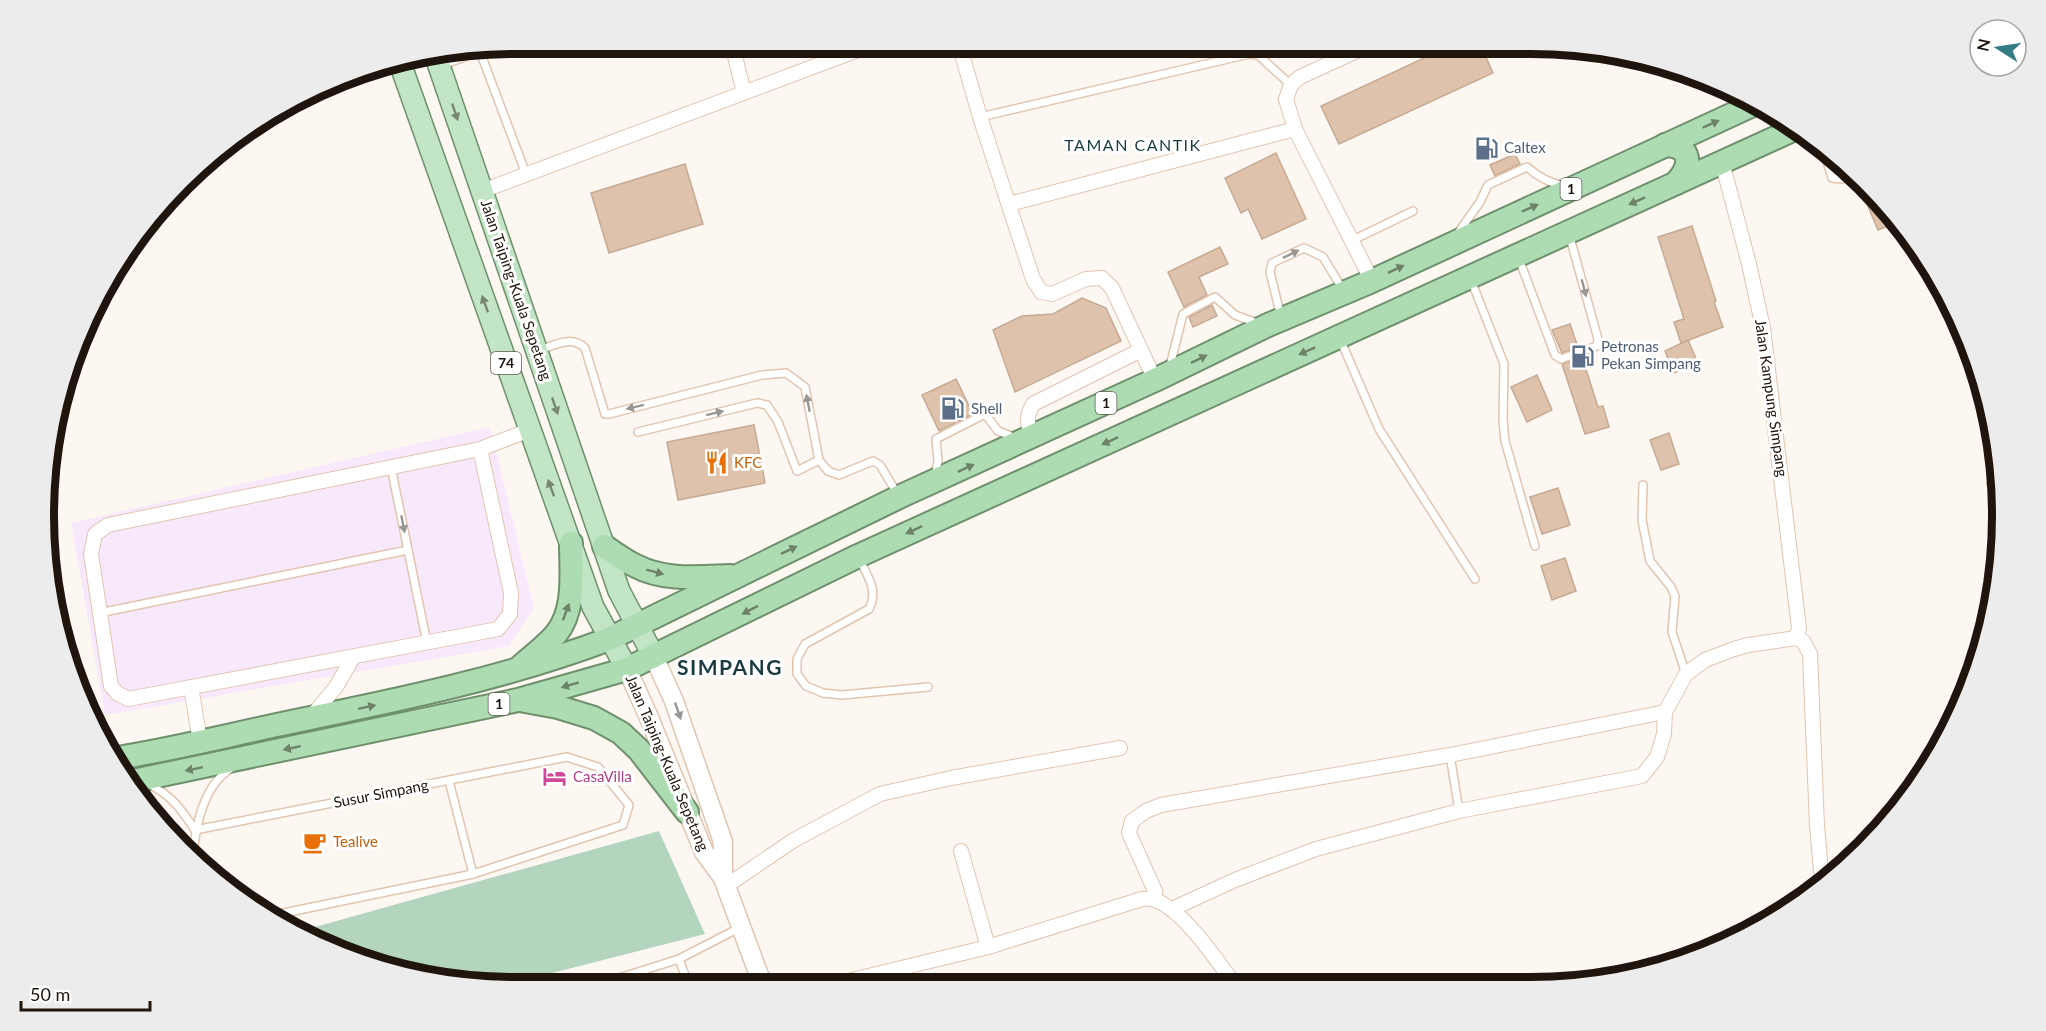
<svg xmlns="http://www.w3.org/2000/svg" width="2046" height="1031" font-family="Lato,sans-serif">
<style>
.commercial{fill:#f8e8fb}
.green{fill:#b3d4bd}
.building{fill:#dec2ac;stroke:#c5aa94;stroke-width:1.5}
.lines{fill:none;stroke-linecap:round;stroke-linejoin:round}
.service-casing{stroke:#e1c5af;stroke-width:10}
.minor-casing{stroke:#e1c5af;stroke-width:16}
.secondary-casing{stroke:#e1c5af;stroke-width:21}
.primary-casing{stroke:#6f906c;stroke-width:24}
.trunk-casing{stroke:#6f906c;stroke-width:26}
.service{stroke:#fff;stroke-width:7}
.minor{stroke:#fff;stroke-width:14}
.secondary{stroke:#fff;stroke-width:18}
.primary{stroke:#c2e5c5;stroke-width:21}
.trunk{stroke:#aedcb2;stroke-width:22}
.oneway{fill:#798772}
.oneway2{fill:#6e8268}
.oneway3{fill:#9a9692}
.labels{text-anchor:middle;stroke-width:6;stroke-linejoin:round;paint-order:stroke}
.shield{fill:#fff;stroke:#625b56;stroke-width:1.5}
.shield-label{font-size:14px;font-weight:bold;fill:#1f150d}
.service-label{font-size:15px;fill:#4e5e75;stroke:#fff;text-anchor:start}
.street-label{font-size:15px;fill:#1f150d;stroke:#fff}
.food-label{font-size:15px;fill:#c56008;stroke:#fff;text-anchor:start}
.hotel-label{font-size:15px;fill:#b23c85;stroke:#fff;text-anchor:start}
.neighbourhood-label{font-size:16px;letter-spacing:1.5px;fill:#1a3b40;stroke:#fff}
.district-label{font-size:21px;font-weight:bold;letter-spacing:1.5px;fill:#1a3b40;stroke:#fff}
.rim{fill:none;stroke:#1f150d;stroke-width:8}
</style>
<rect width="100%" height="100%" fill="#fdf7f2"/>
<polygon class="commercial" points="490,427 534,608 509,646 105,715 71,523"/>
<polygon class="green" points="659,831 705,934 501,986 485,987 394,971 307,939 297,932"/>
<g class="building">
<polygon points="1454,44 1480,44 1493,73 1339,144 1321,106"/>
<polygon points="1276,153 1306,219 1262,239 1248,209 1241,213 1225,178"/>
<polygon points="1515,154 1520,164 1495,176 1490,165"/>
<polygon points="685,164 703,224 609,253 591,193"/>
<polygon points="1879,198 1898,222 1878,230 1867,204"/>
<polygon points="1692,226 1716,301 1714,302 1723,327 1681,343 1674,322 1684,319 1658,237"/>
<polygon points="1220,247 1228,264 1199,277 1207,295 1184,307 1168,272"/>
<polygon points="1082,298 1106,308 1121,341 1015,392 993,330 1022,316 1053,314"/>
<polygon points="1212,305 1217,316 1193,327 1189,317"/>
<polygon points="1570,324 1578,347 1562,353 1552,330"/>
<polygon points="1688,340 1698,363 1674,373 1665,351"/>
<polygon points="1582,357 1598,407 1603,406 1609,427 1585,434 1562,364"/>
<polygon points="1537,375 1552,410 1527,422 1511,387"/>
<polygon points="956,379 973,414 939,431 922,395"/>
<polygon points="754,425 765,483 678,500 667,442"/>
<polygon points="1669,433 1679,464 1661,470 1650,440"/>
<polygon points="1558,488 1570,525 1542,534 1530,497"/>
<polygon points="1565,558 1576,591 1552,600 1541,566"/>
</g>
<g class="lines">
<defs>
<g id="service">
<polyline points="479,49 526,174"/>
<polyline points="443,65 480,51"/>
<polyline points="980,117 1249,54 1258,55 1291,85"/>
<polyline points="1822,145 1832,178 1842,179 1853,174"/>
<path d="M 1458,233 L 1480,202 L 1488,185 L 1527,167 C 1538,177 1549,183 1564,186"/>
<polyline points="1351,241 1413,211"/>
<polyline points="1519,259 1555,355 1561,359 1597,346 1598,339 1569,234"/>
<polyline points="1471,280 1504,364 1503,420 1505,441 1535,546"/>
<polyline points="1281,317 1270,272 1272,263 1304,248 1323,257 1343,290"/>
<polyline points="1340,339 1379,429 1475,579"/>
<path d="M 539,350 C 555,345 571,335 585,348 L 605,414 L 609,414 L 762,375 L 786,373 L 805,387 L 819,460 L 828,471 L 839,475 L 873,461 L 880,465 L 898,495"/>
<polyline points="1170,366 1183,314 1215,297 1235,315 1257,323"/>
<polyline points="638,432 757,403 767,405 778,422 797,471 819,460"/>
<polyline points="391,467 427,643"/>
<polyline points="935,476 938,461 936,439 985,414 998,431 1016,438"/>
<polyline points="1991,484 1999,481"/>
<polyline points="1643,485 1642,520 1650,561 1671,587 1675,596 1672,632 1686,674"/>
<path d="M 859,558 C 867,576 879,590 869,609 L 805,644 L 797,659 L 797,674 L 806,686 L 823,693 L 842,695 L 928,687"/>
<polyline points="99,613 408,550"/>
<polyline points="1450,755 1459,811"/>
<polyline points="449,781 473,874"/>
<path d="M 149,784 C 172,796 181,809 195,830"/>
<polyline points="195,830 567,757 598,767 629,805 623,825 473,874 274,915"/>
<path d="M 193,857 C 195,828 203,786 230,769"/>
<polyline points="679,959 689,986"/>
<polyline points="594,986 679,959 741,927"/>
</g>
<g id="minor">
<polyline points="732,44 744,93"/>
<polyline points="959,44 980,117 1033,279 1041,292 1052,294 1086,279 1102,278 1112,288 1155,380"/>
<polyline points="1722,162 1749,264 1763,328 1799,628 1796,638"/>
<polyline points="482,191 874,44"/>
<polyline points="1009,204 1295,129"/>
<polyline points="1372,281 1295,129 1286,99 1291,85 1300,77 1372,44"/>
<path d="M 1032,437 C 1027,424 1026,416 1033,404 L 1141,350"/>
<polyline points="480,449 511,593 510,614 498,629 128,699 117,693 111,686 91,554 95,534 108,525 480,449 530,430"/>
<polyline points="191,687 200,741"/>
<polyline points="311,717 336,687 353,657"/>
<polyline points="961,851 988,947"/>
<polyline points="726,886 794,840 880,794 951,778 1120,748"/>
<polyline points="1154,899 1155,891 1129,833 1132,821 1146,811 1161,805 1450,755 1665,712"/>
<polyline points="1172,909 1235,880 1316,849 1459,811 1642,776 1657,757 1664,734 1665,712 1686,674 1705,660 1734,649 1748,645 1796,638 1803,641 1810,654 1817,826 1822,882"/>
<path d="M 827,986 L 988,947 L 1142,899 C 1146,899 1151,898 1155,900 C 1183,910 1217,960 1234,984"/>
</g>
<g id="secondary">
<polyline points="654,657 674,701 723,842 723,878"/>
<polyline points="627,669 647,713 704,852 723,878 763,986"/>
</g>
<g id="primary">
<polyline points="436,57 619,591 654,657"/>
<polyline points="400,63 593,607 627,669"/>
</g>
<g id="trunk">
<path d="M 1665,145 C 1693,146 1692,166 1676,183"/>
<path d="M 604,546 C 614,553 625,561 636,566 C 664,581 699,577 730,576"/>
<path d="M 521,666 C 532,656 546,646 556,634 C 576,610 571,572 571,543"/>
<polyline points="525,701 558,707 594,718 621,733 639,750 687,812"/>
<path d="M 117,758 C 175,749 233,734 291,722 C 398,700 506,678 609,639 L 899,497 L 1155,380 L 1268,325 L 1372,281 L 1757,103"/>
<polyline points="133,781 518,700 627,669 858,556 1797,128"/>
</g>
</defs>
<use href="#service" class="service-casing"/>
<use href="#minor" class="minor-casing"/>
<use href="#secondary" class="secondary-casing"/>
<use href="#primary" class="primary-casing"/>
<use href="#trunk" class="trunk-casing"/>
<use href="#service" class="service"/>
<use href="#minor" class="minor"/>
<use href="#secondary" class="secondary"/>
<use href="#primary" class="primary"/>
<use href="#trunk" class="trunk"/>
</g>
<defs><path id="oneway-solid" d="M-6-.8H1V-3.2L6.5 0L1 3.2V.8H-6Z" transform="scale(1.5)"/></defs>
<g class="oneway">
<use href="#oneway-solid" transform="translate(455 112) rotate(71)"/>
<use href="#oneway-solid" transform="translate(485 304) rotate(-110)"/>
<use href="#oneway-solid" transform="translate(555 406) rotate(71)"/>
<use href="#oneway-solid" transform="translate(551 488) rotate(-110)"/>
</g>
<g class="oneway2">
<use href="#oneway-solid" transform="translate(1711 124) rotate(-24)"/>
<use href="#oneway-solid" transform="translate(1637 201) rotate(156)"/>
<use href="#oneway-solid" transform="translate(1530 208) rotate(-24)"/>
<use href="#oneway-solid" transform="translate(1396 269) rotate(-25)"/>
<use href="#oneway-solid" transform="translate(1307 351) rotate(156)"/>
<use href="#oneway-solid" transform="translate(1199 359) rotate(-26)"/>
<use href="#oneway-solid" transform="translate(1110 441) rotate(155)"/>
<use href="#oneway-solid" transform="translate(966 468) rotate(-25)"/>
<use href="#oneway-solid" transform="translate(914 530) rotate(155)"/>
<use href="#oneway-solid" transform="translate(789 550) rotate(-26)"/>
<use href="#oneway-solid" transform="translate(655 572) rotate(15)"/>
<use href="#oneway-solid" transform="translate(750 610) rotate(153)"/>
<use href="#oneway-solid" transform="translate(566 612) rotate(-70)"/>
<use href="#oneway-solid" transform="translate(570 685) rotate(164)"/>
<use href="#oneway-solid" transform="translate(367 707) rotate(-12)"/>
<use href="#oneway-solid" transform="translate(292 748) rotate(168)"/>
<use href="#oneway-solid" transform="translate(194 769) rotate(168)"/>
</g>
<g class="oneway3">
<use href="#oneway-solid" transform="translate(1291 254) rotate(-26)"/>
<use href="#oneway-solid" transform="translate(1584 288) rotate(75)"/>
<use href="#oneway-solid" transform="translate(808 403) rotate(-101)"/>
<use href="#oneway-solid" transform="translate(635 407) rotate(166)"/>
<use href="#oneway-solid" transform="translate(715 413) rotate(-14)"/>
<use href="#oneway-solid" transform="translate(403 524) rotate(79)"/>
<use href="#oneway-solid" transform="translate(678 711) rotate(71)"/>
</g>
<defs>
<symbol id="fuel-bare" viewBox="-9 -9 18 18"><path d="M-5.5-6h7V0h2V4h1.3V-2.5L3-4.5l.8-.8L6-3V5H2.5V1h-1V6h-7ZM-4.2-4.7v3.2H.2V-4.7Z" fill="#5c6f8a" stroke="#fff" stroke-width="2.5" paint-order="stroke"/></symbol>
<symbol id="restaurant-bare" viewBox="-9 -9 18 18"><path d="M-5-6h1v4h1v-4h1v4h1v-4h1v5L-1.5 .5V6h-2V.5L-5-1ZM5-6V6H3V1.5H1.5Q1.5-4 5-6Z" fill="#e8710a" stroke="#fff" stroke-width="2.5" paint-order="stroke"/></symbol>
<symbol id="hotel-bare" viewBox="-9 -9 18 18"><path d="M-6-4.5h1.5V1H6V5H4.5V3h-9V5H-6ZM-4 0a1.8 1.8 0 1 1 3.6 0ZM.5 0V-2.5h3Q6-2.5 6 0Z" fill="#d1479c" stroke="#fff" stroke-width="2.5" paint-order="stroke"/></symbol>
<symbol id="cafe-bare" viewBox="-9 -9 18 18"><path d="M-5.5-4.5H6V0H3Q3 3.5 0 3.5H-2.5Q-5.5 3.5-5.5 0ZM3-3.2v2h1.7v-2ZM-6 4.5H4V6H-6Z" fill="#e8710a" stroke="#fff" stroke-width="2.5" paint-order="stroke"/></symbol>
</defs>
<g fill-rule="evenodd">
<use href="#fuel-bare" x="1470" y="132" width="33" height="33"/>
<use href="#fuel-bare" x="1566" y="340" width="33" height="33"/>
<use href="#fuel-bare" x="936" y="392" width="33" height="33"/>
<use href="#restaurant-bare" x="700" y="446" width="33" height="33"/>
<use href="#hotel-bare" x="538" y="760" width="33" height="33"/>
<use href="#cafe-bare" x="298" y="826" width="33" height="33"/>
</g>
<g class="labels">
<g class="shield">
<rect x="1560.5" y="178" width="21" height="22" rx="4.5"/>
<rect x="491" y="352" width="30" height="22" rx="4.5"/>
<rect x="1095.5" y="392" width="21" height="22" rx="4.5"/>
<rect x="488.5" y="693" width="21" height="22" rx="4.5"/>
</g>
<g class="shield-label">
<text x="1571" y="194">1</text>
<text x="506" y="368">74</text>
<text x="1106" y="408">1</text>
<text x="499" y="709">1</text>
</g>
<g class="service-label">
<text x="1504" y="153">Caltex</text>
<text x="1601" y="352">Petronas<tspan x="1601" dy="17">Pekan Simpang</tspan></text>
<text x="971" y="414">Shell</text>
</g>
<g class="street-label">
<text transform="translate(516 290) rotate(71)" y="5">Jalan Taiping-Kuala Sepetang</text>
<text transform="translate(1771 398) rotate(82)" y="5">Jalan Kampung Simpang</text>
<text transform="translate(667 763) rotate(67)" y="5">Jalan Taiping-Kuala Sepetang</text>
<text transform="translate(381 794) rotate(-11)" y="5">Susur Simpang</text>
</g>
<g class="food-label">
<text x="734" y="468">KFC</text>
<text x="333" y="847">Tealive</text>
</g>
<g class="hotel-label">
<text x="573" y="782">CasaVilla</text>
</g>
<g class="neighbourhood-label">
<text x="1133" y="151">TAMAN CANTIK</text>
</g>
<g class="district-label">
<text x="730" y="675">SIMPANG</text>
</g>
</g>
<path d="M0 0H2046V1031H0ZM515 54H1531A461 461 0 0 1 1992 515V516A461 461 0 0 1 1531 977H515A461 461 0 0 1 54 516V515A461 461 0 0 1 515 54Z" fill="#edecec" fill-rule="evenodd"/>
<path class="rim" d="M515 54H1531A461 461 0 0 1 1992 515V516A461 461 0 0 1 1531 977H515A461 461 0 0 1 54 516V515A461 461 0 0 1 515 54Z"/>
<g transform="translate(1998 48) rotate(282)"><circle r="28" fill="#ffffff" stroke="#a5a19e" stroke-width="1.5"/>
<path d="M0-4.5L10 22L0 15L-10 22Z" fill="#357c86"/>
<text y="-9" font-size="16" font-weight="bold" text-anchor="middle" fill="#1f150d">N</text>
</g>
<path d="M21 1001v9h129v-9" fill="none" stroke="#1f150d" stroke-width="3"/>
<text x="30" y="1001" font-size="18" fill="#1f150d" stroke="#ffffff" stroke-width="4.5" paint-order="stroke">50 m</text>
</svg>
